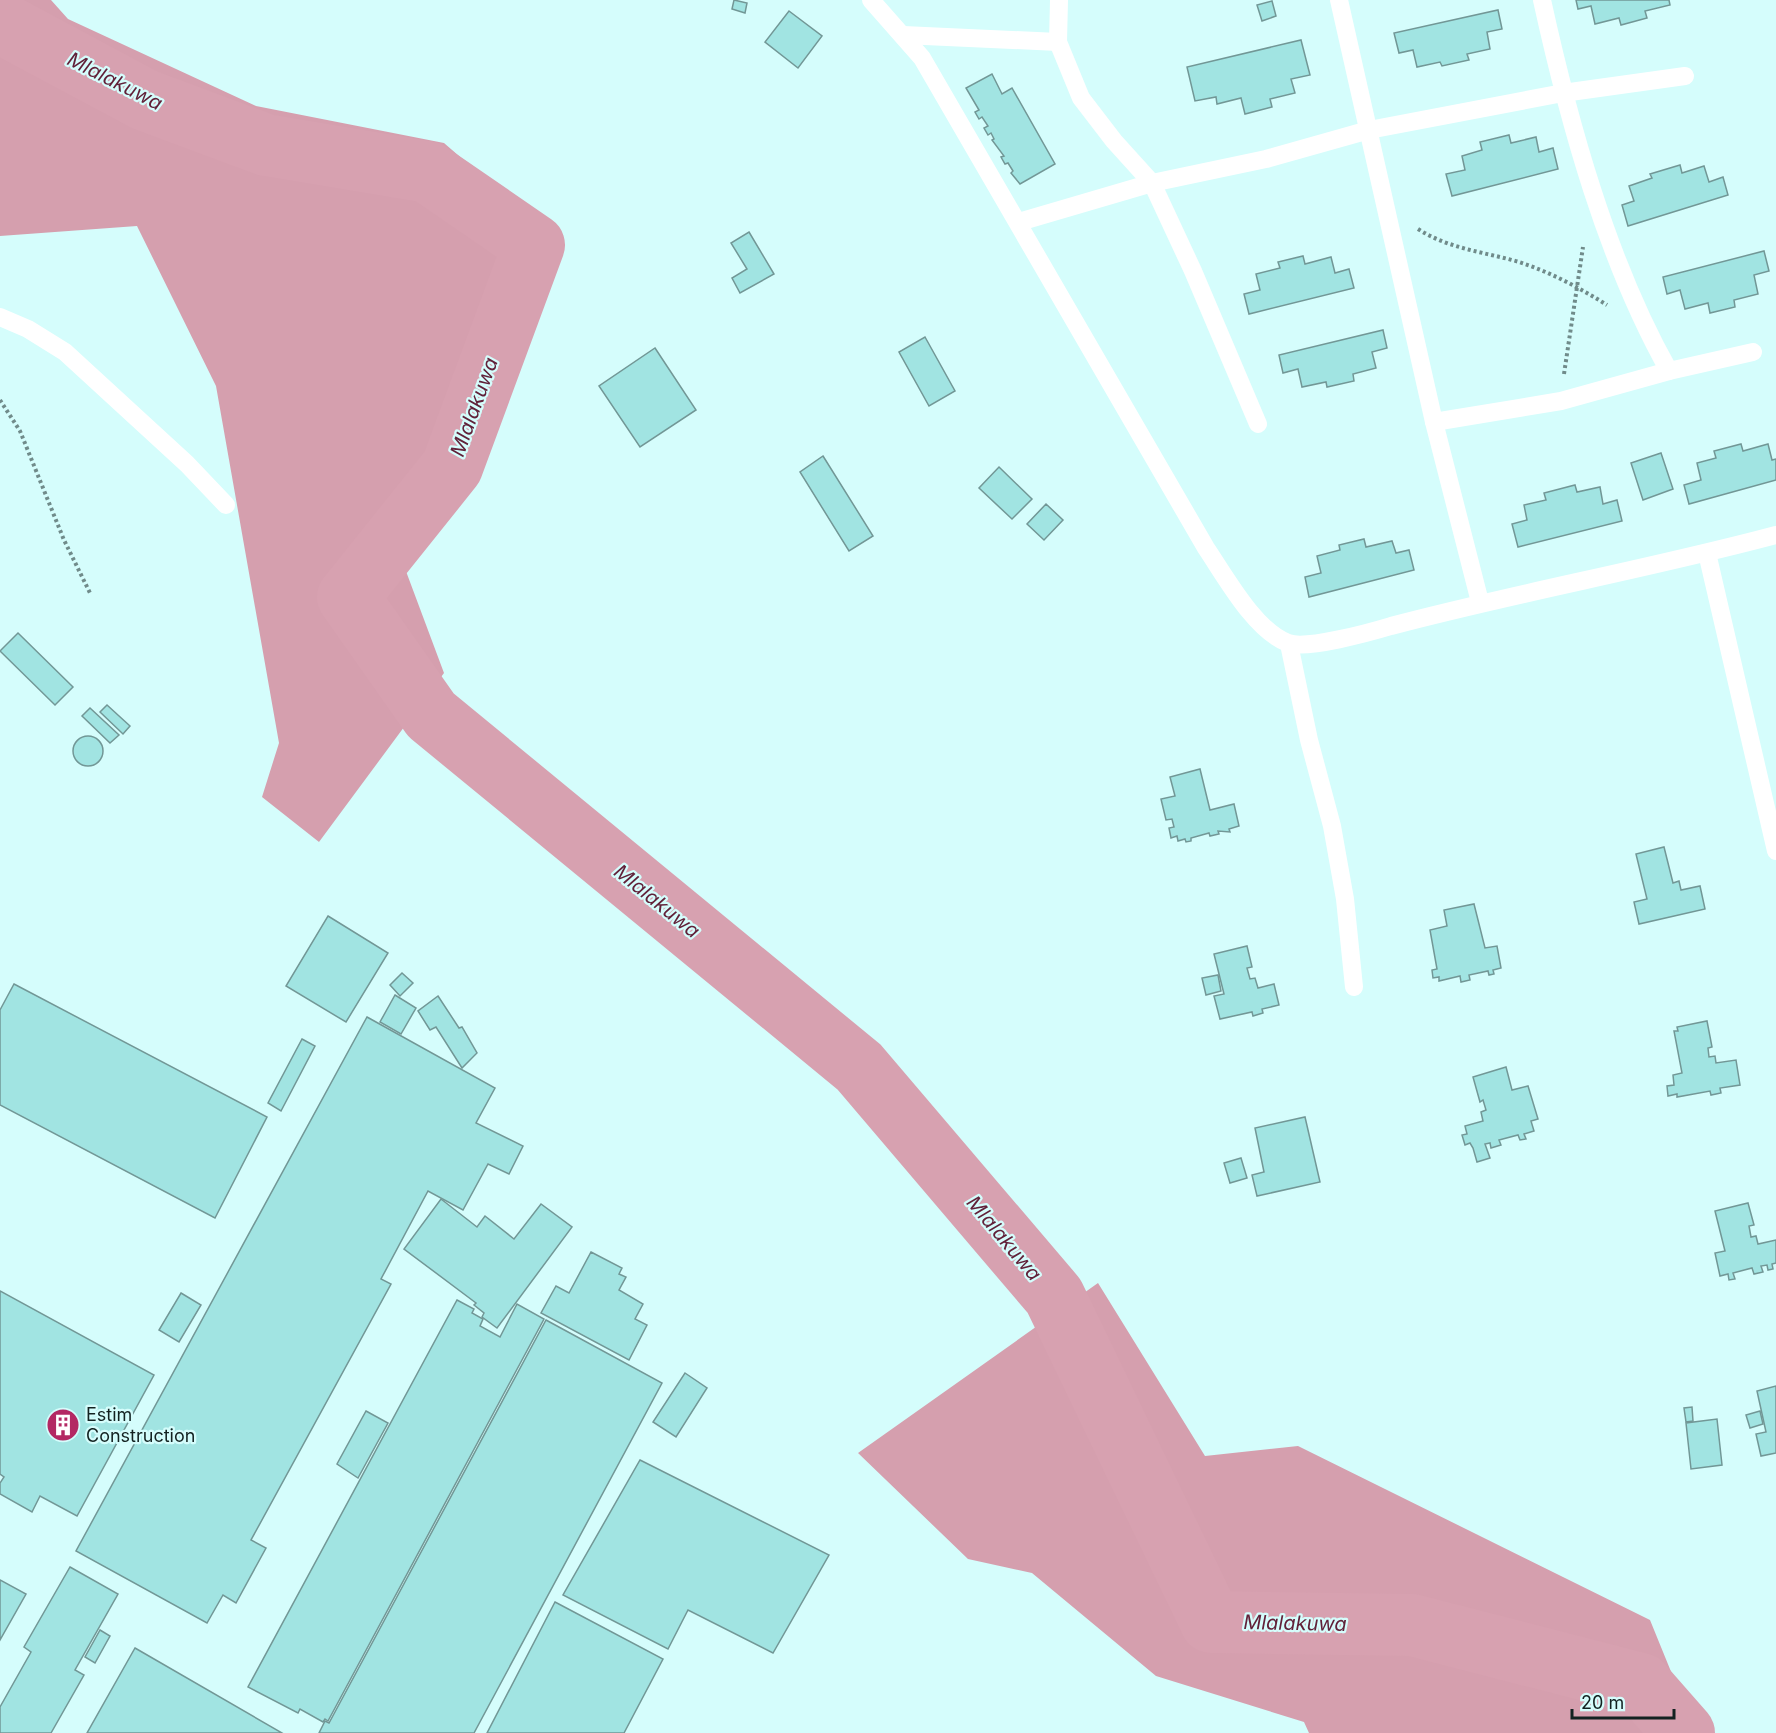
<svg xmlns="http://www.w3.org/2000/svg" width="1776" height="1733" font-family="Inter,sans-serif">
<style>
.forest{fill:#d59fae}
.lines{fill:none;stroke-linecap:round;stroke-linejoin:round}
.river{stroke:#d7a1b0;stroke-width:62}
.building{fill:#a1e4e2;stroke:#729796;stroke-width:1.5}
.path{stroke:#708b8a;stroke-width:4;stroke-dasharray:3 3;stroke-linecap:butt}
.lane{stroke:#fff;stroke-width:18}
.labels{text-anchor:middle;stroke-width:4.5;stroke-linejoin:round;paint-order:stroke}
.poi-label{font-size:18px;fill:#132221;stroke:#d5fdfc;text-anchor:start}
.water-label{font-size:20px;font-style:italic;fill:#612139;stroke:#d5fdfc}
</style>
<rect width="100%" height="100%" fill="#d5fdfc"/>
<g class="forest">
<polygon points="0,0 51,0 68,19 256,106 444,143 551,236 498,405 382,507 444,673 319,842 262,797 279,743 216,386 137,226 0,236"/>
<polygon points="1098,1283 1205,1456 1298,1446 1650,1620 1696,1733 1309,1733 1304,1722 1156,1676 1032,1573 968,1559 858,1453"/>
</g>
<g class="lines">
<polyline class="river" points="0,20 3,24 145,100 266,145 428,172 534,245 452,467 348,597 431,715 859,1067 1054,1296 1211,1622 1412,1625 1641,1684 1684,1733"/>
</g>
<g class="building">
<polygon points="734,0 747,3 745,13 732,9"/>
<polygon points="1576,0 1669,0 1670,5 1645,11 1647,18 1621,25 1619,18 1595,24 1591,6 1578,9"/>
<polygon points="1272,1 1276,16 1262,21 1257,5"/>
<polygon points="1498,10 1502,29 1487,32 1490,49 1467,54 1469,60 1442,66 1440,62 1417,67 1413,50 1399,53 1394,33"/>
<polygon points="789,11 822,36 798,68 765,42"/>
<polygon points="1301,40 1310,75 1291,79 1295,93 1270,99 1272,107 1245,114 1241,98 1217,104 1216,97 1195,101 1187,67"/>
<polygon points="992,74 1002,94 1012,88 1055,164 1020,184 1011,173 1013,171 1008,163 1005,164 1001,157 1004,156 992,140 994,139 991,133 988,135 984,128 988,126 982,117 979,119 975,112 979,110 966,88"/>
<polygon points="1509,135 1511,143 1536,137 1539,152 1553,148 1558,169 1452,196 1446,174 1465,170 1462,156 1482,150 1480,142"/>
<polygon points="1680,165 1682,173 1704,166 1709,182 1723,177 1728,195 1628,226 1622,205 1634,201 1629,186 1652,178 1650,174"/>
<polygon points="749,232 774,274 740,293 732,278 747,269 731,243"/>
<polygon points="1764,251 1769,271 1754,275 1758,294 1734,300 1735,307 1710,313 1708,303 1685,309 1680,290 1667,294 1663,277"/>
<polygon points="1303,256 1305,264 1331,257 1335,273 1349,269 1354,288 1249,314 1244,294 1260,290 1256,274 1280,268 1278,262"/>
<polygon points="1383,330 1387,348 1372,352 1376,368 1353,374 1354,381 1327,387 1326,382 1302,387 1298,369 1283,373 1279,355"/>
<polygon points="925,337 955,391 929,406 899,352"/>
<polygon points="655,348 696,410 640,447 599,386"/>
<polygon points="1741,444 1743,451 1768,444 1772,460 1776,459 1776,480 1689,504 1684,485 1701,480 1697,463 1716,458 1714,451"/>
<polygon points="1661,453 1673,489 1643,500 1631,463"/>
<polygon points="823,456 873,536 849,551 800,472"/>
<polygon points="999,467 1032,499 1012,519 979,488"/>
<polygon points="1575,485 1577,492 1600,487 1603,504 1617,500 1622,521 1518,547 1512,524 1527,520 1524,505 1546,500 1544,493"/>
<polygon points="1046,504 1063,520 1044,540 1027,524"/>
<polygon points="1364,539 1366,547 1392,541 1396,553 1409,550 1414,570 1309,597 1305,577 1321,573 1317,556 1340,550 1339,545"/>
<polygon points="18,633 73,687 55,705 0,651"/>
<polygon points="107,705 130,726 123,734 100,712"/>
<polygon points="90,708 119,735 110,743 82,716"/>
<circle cx="88" cy="751" r="15"/>
<polygon points="1200,769 1210,810 1234,804 1239,826 1229,829 1230,832 1218,831 1219,834 1210,836 1209,833 1191,838 1191,841 1186,842 1185,839 1178,841 1177,836 1171,838 1169,828 1174,827 1172,819 1166,820 1161,799 1175,796 1170,777"/>
<polygon points="1664,847 1673,883 1679,881 1681,890 1700,886 1705,909 1639,924 1634,902 1647,899 1636,854"/>
<polygon points="1474,904 1485,948 1497,946 1501,968 1493,970 1494,974 1489,975 1488,971 1469,975 1470,980 1461,982 1460,976 1439,981 1439,977 1433,978 1432,970 1437,969 1430,930 1447,926 1444,910"/>
<polygon points="328,916 388,953 346,1022 286,986"/>
<polygon points="1247,946 1252,967 1247,968 1250,979 1255,978 1258,988 1274,984 1279,1005 1262,1009 1263,1013 1253,1016 1252,1012 1220,1019 1214,996 1224,994 1214,954"/>
<polygon points="402,973 413,983 400,996 390,985"/>
<polygon points="1218,975 1221,991 1206,995 1202,978"/>
<polygon points="14,984 267,1117 215,1218 0,1105 0,1010"/>
<polygon points="395,995 416,1008 401,1034 380,1022"/>
<polygon points="438,996 459,1028 462,1027 477,1053 462,1068 436,1027 430,1030 418,1011"/>
<polygon points="367,1017 495,1088 476,1123 523,1146 509,1174 488,1164 463,1210 428,1191 381,1279 391,1284 251,1540 266,1548 236,1603 223,1595 207,1623 76,1551"/>
<polygon points="1707,1021 1712,1047 1708,1048 1709,1057 1715,1056 1716,1063 1736,1060 1740,1085 1720,1088 1721,1093 1711,1095 1710,1091 1677,1097 1677,1094 1668,1096 1667,1086 1674,1085 1673,1075 1682,1073 1674,1031 1678,1031 1677,1027"/>
<polygon points="302,1039 315,1046 281,1111 268,1103"/>
<polygon points="1506,1067 1512,1090 1528,1086 1538,1119 1531,1121 1534,1131 1524,1134 1526,1139 1520,1140 1518,1135 1499,1140 1501,1145 1491,1148 1490,1143 1485,1144 1490,1158 1477,1162 1473,1148 1470,1143 1465,1145 1462,1135 1467,1134 1465,1126 1483,1121 1481,1112 1486,1110 1483,1100 1480,1102 1473,1077"/>
<polygon points="1305,1117 1320,1182 1257,1196 1252,1175 1264,1172 1255,1128"/>
<polygon points="1241,1158 1247,1178 1230,1183 1224,1163"/>
<polygon points="441,1199 477,1227 485,1216 514,1239 541,1204 572,1227 497,1328 482,1317 484,1313 474,1305 476,1303 404,1249"/>
<polygon points="1748,1203 1754,1225 1749,1226 1751,1237 1756,1236 1758,1244 1776,1240 1776,1263 1772,1264 1773,1269 1768,1270 1767,1265 1761,1266 1763,1272 1754,1274 1752,1268 1733,1273 1735,1279 1729,1280 1728,1274 1720,1276 1715,1253 1725,1251 1715,1211"/>
<polygon points="591,1252 622,1268 619,1274 626,1277 619,1290 643,1304 635,1319 647,1325 629,1360 541,1313 556,1286 569,1293"/>
<polygon points="0,1291 154,1375 77,1516 40,1496 32,1512 0,1494 0,1483 4,1477 0,1474"/>
<polygon points="181,1293 201,1305 179,1342 159,1330"/>
<polygon points="457,1300 474,1309 472,1313 483,1319 480,1326 500,1337 517,1304 544,1319 328,1721 325,1719 323,1722 300,1709 298,1713 248,1687"/>
<polygon points="546,1320 662,1383 474,1733 319,1733 325,1721 329,1723"/>
<polygon points="685,1373 707,1388 676,1437 653,1422"/>
<polygon points="1776,1386 1776,1453 1761,1456 1756,1434 1766,1432 1757,1391"/>
<polygon points="1692,1407 1693,1421 1686,1422 1684,1408"/>
<polygon points="366,1411 388,1423 358,1478 337,1464"/>
<polygon points="1760,1411 1763,1424 1750,1428 1746,1415"/>
<polygon points="1717,1419 1722,1465 1691,1469 1686,1423"/>
<polygon points="640,1460 829,1555 773,1653 688,1610 668,1649 563,1595"/>
<polygon points="70,1567 118,1594 75,1670 84,1675 51,1733 0,1733 0,1707 31,1652 24,1647"/>
<polygon points="0,1580 26,1594 0,1640"/>
<polygon points="555,1602 663,1659 624,1733 487,1733"/>
<polygon points="100,1630 110,1636 95,1663 85,1657"/>
<polygon points="135,1648 282,1733 87,1733"/>
</g>
<g class="lines">
<g class="path">
<path d="M 1418,229 C 1449,249 1485,252 1519,262 C 1550,272 1580,288 1607,305"/>
<polyline points="1564,374 1583,247"/>
<polyline points="0,400 20,431 64,540 91,595"/>
</g>
<g class="lane">
<path d="M 871,0 L 922,58 L 1206,548 C 1225,576 1255,631 1288,643 C 1306,650 1371,632 1391,626 C 1519,592 1649,569 1776,535"/>
<polyline points="1059,0 1058,42 1081,98 1114,141 1152,183 1193,271 1258,424"/>
<polyline points="1339,0 1434,422 1480,602"/>
<path d="M 1542,0 C 1569,123 1607,261 1669,371"/>
<polyline points="903,35 1058,42"/>
<polyline points="1019,222 1152,183 1266,159 1369,130 1563,93 1685,76"/>
<polyline points="0,317 28,329 65,352 187,464 226,505"/>
<polyline points="1434,422 1561,401 1669,371 1753,352"/>
<polyline points="1707,553 1776,851"/>
<polyline points="1289,644 1309,740 1332,826 1345,899 1354,987"/>
</g>
</g>
<defs>
<symbol id="building-disc" viewBox="-11 -11 22 22"><circle r="9.5" fill="#b32863" stroke="#d5fdfc"/><path d="M-4-6H4V6H1V3H-1V6H-4ZM-2.5-4.3h1.7v1.8h-1.7ZM.8-4.3h1.7v1.8H.8ZM-2.5-1h1.7V.8h-1.7ZM.8-1h1.7V.8H.8Z" fill="#fff"/></symbol>
</defs>
<g fill-rule="evenodd">
<use href="#building-disc" x="44" y="1406" width="38" height="38"/>
</g>
<g class="labels">
<g class="poi-label">
<text x="86" y="1421">Estim<tspan x="86" dy="21">Construction</tspan></text>
</g>
<g class="water-label">
<text transform="translate(115 81) rotate(27)" y="7">Mlalakuwa</text>
<text transform="translate(474 407) rotate(-70)" y="7">Mlalakuwa</text>
<text transform="translate(657 901) rotate(39)" y="7">Mlalakuwa</text>
<text transform="translate(1004 1238) rotate(50)" y="7">Mlalakuwa</text>
<text transform="translate(1295 1623) rotate(1)" y="7">Mlalakuwa</text>
</g>
</g>
<path d="M1572 1709v9h102v-9" fill="none" stroke="#132221" stroke-width="3"/>
<text x="1581" y="1709" font-size="18" fill="#132221" stroke="#d5fdfc" stroke-width="4.5" paint-order="stroke">20 m</text>
</svg>
